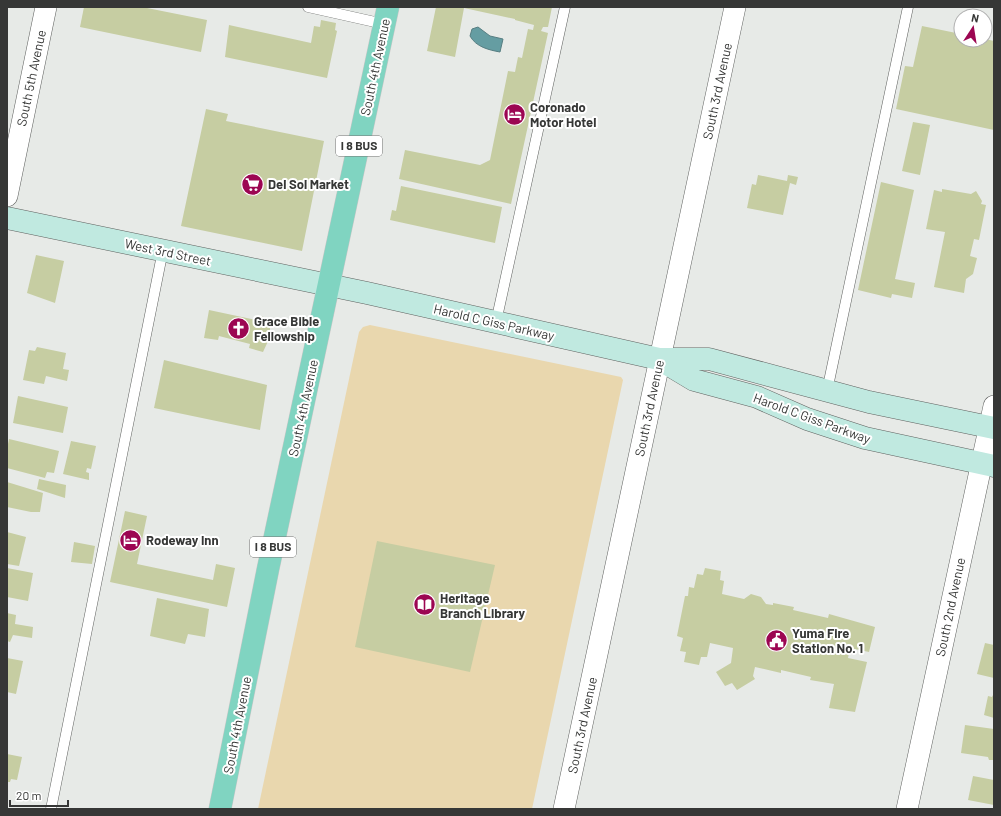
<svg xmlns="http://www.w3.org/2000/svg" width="1001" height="816" font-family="Barlow,sans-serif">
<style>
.green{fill:#e9d7ae}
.water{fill:#659da2;stroke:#577e82}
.building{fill:#c6cda2}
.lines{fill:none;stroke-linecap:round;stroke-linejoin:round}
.lane-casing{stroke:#606260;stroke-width:11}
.street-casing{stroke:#606260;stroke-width:22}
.secondary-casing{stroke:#606260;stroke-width:23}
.primary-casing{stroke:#c7c7c7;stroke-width:23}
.lane{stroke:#fff;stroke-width:10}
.street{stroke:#fff;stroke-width:21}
.secondary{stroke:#c0e9e0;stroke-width:22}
.primary{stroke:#80d4c1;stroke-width:22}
.labels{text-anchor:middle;stroke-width:4;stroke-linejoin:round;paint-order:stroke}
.shield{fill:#fff;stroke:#727372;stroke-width:1}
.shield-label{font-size:12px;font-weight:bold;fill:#363736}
.street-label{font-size:13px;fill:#363736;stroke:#fff}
.poi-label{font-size:13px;font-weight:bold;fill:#363736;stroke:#fff;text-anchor:start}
</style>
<rect width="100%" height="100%" fill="#e7eae7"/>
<polygon class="green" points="370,325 621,377 623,380 532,809 258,809 359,332 363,327"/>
<path class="water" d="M 478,27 L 490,36 L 503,39 L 500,52 C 489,50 476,47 470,36 L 472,29 Z"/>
<g class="building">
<polygon points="84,7 142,7 207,20 201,52 80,27"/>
<polygon points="436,7 552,7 548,27 543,27 541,31 548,33 511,204 399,179 405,150 480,165 490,160 508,71 515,72 518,57 522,58 528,29 533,30 534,25 515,20 515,19 464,8 455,57 427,51"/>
<polygon points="321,20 336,23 335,30 337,31 327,78 225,57 229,25 311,43 314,26 320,27"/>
<polygon points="922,26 961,34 961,40 985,39 994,41 994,130 896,109 905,66 913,67"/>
<polygon points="206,109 228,114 226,121 324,141 302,251 181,226"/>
<polygon points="913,122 930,125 920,175 902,171"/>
<polygon points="758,175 787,181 788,175 798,177 796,185 790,183 783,215 747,208 752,184 756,185"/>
<polygon points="881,182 914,190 895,279 915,283 912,298 892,294 891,298 858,290"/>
<polygon points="401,186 502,207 495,243 390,220 392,210 396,211"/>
<polygon points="942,189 971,194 976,191 982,201 981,204 986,205 979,240 974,239 970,256 977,258 973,274 966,279 964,293 934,287 945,232 926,229 934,190 942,192"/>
<polygon points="36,255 64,261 55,303 27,293"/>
<polygon points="209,310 256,320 257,315 270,319 270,337 263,352 249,348 250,344 219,336 218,340 204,338"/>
<polygon points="37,347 66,353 63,369 69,370 67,381 46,376 44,384 23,380 29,350 35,351"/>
<polygon points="164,360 267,385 260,430 154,408"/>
<polygon points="18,396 68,407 63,433 13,423"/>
<polygon points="9,439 59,451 54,473 47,472 45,478 7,468 7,449"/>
<polygon points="71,441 96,446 91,469 87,468 86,472 89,473 89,480 63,474"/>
<polygon points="39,479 66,485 65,498 37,489"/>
<polygon points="7,482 43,493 40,512 31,512 7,507"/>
<polygon points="125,511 147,516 137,564 213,580 216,564 235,568 227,607 110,582"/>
<polygon points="7,532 26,537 19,566 7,564"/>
<polygon points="377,541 495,565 470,672 355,647"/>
<polygon points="74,542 95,546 92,564 71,562"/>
<polygon points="7,568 33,573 28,601 7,597"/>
<polygon points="705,568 721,571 720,580 724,581 722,594 744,599 751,594 761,597 766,604 773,605 773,603 794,607 793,610 828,618 829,614 875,627 869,652 850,648 848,658 867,662 855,712 829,708 834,684 810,680 811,677 781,670 781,673 755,667 753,676 755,679 737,690 732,683 725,686 716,672 731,663 733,648 710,643 707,657 701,657 699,665 684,662 686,652 680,651 683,638 677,636 685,596 688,596 689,587 694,588 697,574 703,575"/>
<polygon points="157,598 209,609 205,637 188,634 185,644 150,636"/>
<polygon points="7,613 16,615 15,624 33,627 32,638 13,635 10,642 7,641"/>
<polygon points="985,643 994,645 994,678 977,674"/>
<polygon points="7,658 23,661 16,694 7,692"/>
<polygon points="993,695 994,695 994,718 984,715 988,696 992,697"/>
<polygon points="965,725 994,729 994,760 989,760 988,757 961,753"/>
<polygon points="7,754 22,757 17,780 11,779 10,782 7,782"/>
<polygon points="973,776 994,780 994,805 968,800"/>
</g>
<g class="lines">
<defs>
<g id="lane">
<polyline points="308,7 384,24"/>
<polyline points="496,322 565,7"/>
<polyline points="827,391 908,7"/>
<polyline points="51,809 163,250"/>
</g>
<g id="street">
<polyline points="7,196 46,7"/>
<polyline points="564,809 735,7"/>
<polyline points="907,809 994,406"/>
</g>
<g id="secondary">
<polyline points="7,218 367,293 659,359 709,359 869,402 994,428"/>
<polyline points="659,359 694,380 757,397 807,419 865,438 994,466"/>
</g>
<polyline id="primary" points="220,809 268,569 388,7"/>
</defs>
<use href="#lane" class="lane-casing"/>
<use href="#street" class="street-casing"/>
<use href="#secondary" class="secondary-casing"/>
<use href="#primary" class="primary-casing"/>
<use href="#lane" class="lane"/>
<use href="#street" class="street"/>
<use href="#secondary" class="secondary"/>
<use href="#primary" class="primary"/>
</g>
<defs>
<symbol id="hotel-disc" viewBox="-11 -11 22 22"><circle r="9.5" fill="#9c0652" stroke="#fff"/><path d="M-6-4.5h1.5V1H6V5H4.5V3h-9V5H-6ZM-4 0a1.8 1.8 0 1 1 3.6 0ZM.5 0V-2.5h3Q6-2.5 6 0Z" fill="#fff"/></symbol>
<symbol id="supermarket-disc" viewBox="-11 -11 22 22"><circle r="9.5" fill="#9c0652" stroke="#fff"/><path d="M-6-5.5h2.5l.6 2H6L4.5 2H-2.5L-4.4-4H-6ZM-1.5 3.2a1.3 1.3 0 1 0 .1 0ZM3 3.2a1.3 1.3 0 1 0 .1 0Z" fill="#fff"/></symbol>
<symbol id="church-disc" viewBox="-11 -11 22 22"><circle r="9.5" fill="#9c0652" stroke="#fff"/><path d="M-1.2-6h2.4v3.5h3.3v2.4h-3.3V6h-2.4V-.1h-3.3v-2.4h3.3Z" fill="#fff"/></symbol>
<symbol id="library-disc" viewBox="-11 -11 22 22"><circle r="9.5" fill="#9c0652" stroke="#fff"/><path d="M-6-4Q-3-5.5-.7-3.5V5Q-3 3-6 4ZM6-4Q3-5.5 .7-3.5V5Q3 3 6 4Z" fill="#fff"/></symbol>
<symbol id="civic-disc" viewBox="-11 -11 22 22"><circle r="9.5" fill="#9c0652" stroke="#fff"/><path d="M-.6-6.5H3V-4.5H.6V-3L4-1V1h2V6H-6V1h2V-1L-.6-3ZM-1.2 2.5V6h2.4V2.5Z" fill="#fff"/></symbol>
</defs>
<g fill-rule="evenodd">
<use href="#hotel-disc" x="502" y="102" width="25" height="25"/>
<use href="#supermarket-disc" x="240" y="172" width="25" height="25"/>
<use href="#church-disc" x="226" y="316" width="25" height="25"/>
<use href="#hotel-disc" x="118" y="528" width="25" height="25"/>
<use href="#library-disc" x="412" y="592" width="25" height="25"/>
<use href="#civic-disc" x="764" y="628" width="25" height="25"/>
</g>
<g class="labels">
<g class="shield">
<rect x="336" y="136" width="46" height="20" rx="3"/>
<rect x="250" y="537" width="46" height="20" rx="3"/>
</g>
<g class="shield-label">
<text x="359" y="150">I 8 BUS</text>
<text x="273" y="551">I 8 BUS</text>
</g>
<g class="street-label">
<text transform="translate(375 67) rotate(-78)" y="5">South 4th Avenue</text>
<text transform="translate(31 78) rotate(-78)" y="5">South 5th Avenue</text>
<text transform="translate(717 91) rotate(-78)" y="5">South 3rd Avenue</text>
<text transform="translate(168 252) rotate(12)" y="5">West 3rd Street</text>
<text transform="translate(494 322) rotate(13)" y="5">Harold C Giss Parkway</text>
<text transform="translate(303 408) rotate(-78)" y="5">South 4th Avenue</text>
<text transform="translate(649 408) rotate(-78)" y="5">South 3rd Avenue</text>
<text transform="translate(812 418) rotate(20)" y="5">Harold C Giss Parkway</text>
<text transform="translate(950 607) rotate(-78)" y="5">South 2nd Avenue</text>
<text transform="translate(237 725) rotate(-79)" y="5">South 4th Avenue</text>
<text transform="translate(582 725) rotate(-78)" y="5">South 3rd Avenue</text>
</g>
<g class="poi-label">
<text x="530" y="112">Coronado<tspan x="530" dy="15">Motor Hotel</tspan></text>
<text x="268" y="189">Del Sol Market</text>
<text x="254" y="326">Grace Bible<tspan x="254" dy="15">Fellowship</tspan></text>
<text x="146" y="545">Rodeway Inn</text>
<text x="440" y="603">Heritage<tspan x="440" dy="15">Branch Library</tspan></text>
<text x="792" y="638">Yuma Fire<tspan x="792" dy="15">Station No. 1</tspan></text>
</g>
</g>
<rect width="1001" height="816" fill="none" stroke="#363736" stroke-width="16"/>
<g transform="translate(973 28) rotate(12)"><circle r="19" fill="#ffffff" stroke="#afafaf"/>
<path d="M0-3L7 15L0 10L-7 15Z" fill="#9c0652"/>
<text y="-6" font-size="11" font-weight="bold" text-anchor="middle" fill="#363736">N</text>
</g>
<path d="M10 800v6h58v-6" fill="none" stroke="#363736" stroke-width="2"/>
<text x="16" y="800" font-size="12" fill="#363736" stroke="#ffffff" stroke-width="3" paint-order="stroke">20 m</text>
</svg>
